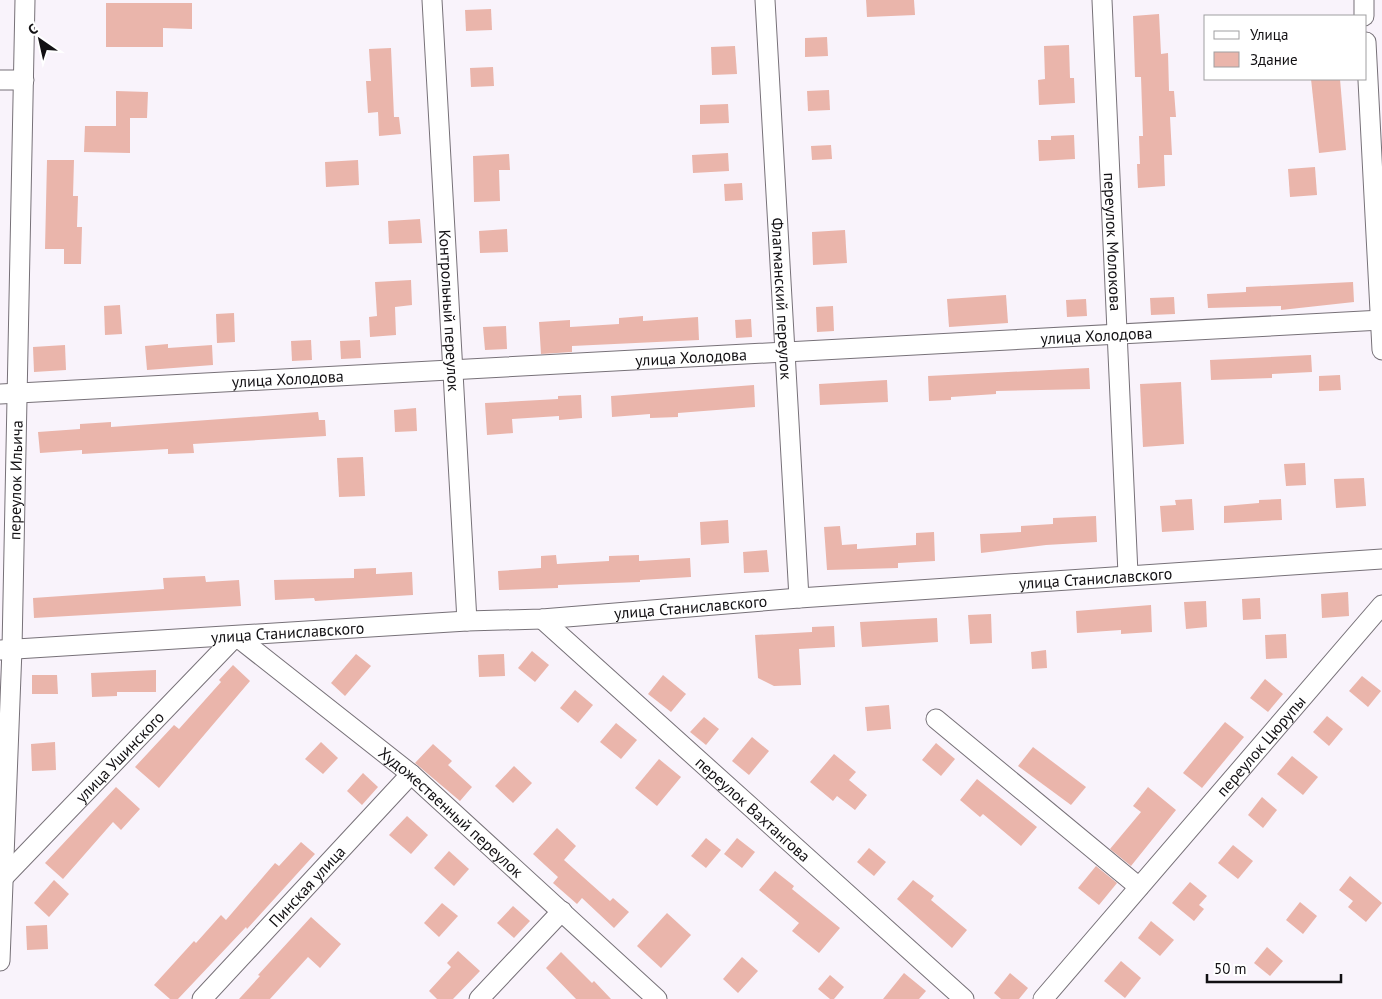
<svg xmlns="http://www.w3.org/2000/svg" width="1382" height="999" font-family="'PT Sans',sans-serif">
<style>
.building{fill:#eab5ab}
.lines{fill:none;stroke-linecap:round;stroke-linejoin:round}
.minor-casing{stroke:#777178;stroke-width:21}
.minor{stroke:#fff;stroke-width:19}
.labels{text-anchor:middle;stroke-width:4;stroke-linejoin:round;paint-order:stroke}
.street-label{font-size:16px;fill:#121013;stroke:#fff}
</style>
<rect width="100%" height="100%" fill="#f9f3fb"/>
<g class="building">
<polygon points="866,0 914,0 915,15 867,17"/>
<polygon points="106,3 192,3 192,29 163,28 163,47 106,47"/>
<polygon points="491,9 492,30 466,31 465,10"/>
<polygon points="1159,14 1161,54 1168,53 1169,91 1174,91 1176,117 1170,117 1172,155 1164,155 1165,186 1138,188 1137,164 1140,164 1139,136 1143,136 1141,77 1135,77 1133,16"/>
<polygon points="827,37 828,56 805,57 805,38"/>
<polygon points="1069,45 1070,78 1074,78 1075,103 1039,105 1038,80 1045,79 1044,46"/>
<polygon points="735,46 737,74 712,75 711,47"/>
<polygon points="391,48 394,117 399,117 401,134 379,136 378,112 368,113 366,81 371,81 369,49"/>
<polygon points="493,67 494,86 471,87 470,68"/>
<polygon points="1311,79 1340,79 1346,150 1319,153"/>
<polygon points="829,90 830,110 808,111 807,91"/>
<polygon points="116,91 148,92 147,118 130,118 130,153 84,152 85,126 116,126"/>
<polygon points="728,104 729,123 700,124 700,105"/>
<polygon points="1074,135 1075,159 1039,161 1038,140 1051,140 1051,136"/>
<polygon points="831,145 832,159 812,160 811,146"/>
<polygon points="728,153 729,171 693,173 692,155"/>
<polygon points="509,154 510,170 499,170 500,201 474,202 473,156"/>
<polygon points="47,160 74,160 73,196 78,196 77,227 82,227 81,264 64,264 64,249 45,249"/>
<polygon points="358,160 359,185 326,187 325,162"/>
<polygon points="1315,167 1317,195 1290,197 1288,169"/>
<polygon points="742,183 743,200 725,201 724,184"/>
<polygon points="420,219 422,243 389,244 388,221"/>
<polygon points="507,229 508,252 480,253 479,231"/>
<polygon points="845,230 847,263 813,265 812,232"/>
<polygon points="411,280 412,305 395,307 396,335 370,337 369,317 377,316 375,282"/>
<polygon points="1353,282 1354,302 1281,310 1281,306 1208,308 1207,294 1246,292 1246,287"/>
<polygon points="1006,295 1008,323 949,327 947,299"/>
<polygon points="1174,297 1175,314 1151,315 1150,298"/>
<polygon points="1086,299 1087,316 1067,317 1066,300"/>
<polygon points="120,305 122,334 105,335 104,306"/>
<polygon points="833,306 834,331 817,332 816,307"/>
<polygon points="234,313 235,342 217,343 216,314"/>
<polygon points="643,316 643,321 698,317 699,340 572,346 572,352 541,354 539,322 570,320 570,327 619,324 619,318"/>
<polygon points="751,319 752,337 736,338 735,320"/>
<polygon points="506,326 507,349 485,350 483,327"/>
<polygon points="311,340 312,360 292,361 291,341"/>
<polygon points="360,340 361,358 341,359 340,341"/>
<polygon points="168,344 168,348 212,345 213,365 147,370 145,346"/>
<polygon points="65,345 66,370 34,372 33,347"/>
<polygon points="1311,355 1312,372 1272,374 1272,378 1211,380 1210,360"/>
<polygon points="1089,368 1090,389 996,391 996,394 951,397 951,400 929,401 928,376"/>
<polygon points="1340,375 1341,390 1319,391 1319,376"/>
<polygon points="887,380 888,402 820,405 819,384"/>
<polygon points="1181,382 1184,444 1143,447 1140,384"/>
<polygon points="754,385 755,407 678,413 678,417 650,418 650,414 612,417 611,396"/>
<polygon points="581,395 582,418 559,420 559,416 512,419 513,433 487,435 485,403 558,399 558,396"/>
<polygon points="416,408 417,431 395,432 394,410"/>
<polygon points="318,412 319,420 325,420 326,436 193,444 194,453 168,454 168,449 82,454 82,450 40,453 38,432 80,429 80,424 111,422 111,427"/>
<polygon points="363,457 365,496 339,497 337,458"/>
<polygon points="1305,463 1306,485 1286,486 1284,464"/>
<polygon points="1364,478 1366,506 1336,508 1334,479"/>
<polygon points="1192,499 1194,530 1162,532 1160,506 1176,505 1175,500"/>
<polygon points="1281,499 1282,520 1224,523 1224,506 1259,503 1259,500"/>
<polygon points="1096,516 1097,542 1046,545 981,553 980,534 1021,532 1021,526 1053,524 1053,518"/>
<polygon points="728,520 729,543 701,545 700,522"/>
<polygon points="840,526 842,545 857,544 857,549 916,545 916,533 934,532 935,561 898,563 898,568 827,570 824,527"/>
<polygon points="767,550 769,572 744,573 743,552"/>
<polygon points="556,555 557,564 609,561 609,556 639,555 639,561 690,558 691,577 640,580 640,582 558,585 558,588 499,590 498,571 541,568 541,556"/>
<polygon points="376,568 376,574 412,572 413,595 315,601 314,598 275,600 274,580 354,578 354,569"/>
<polygon points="205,576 206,582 239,580 241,606 34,618 33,598 164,589 163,578"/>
<polygon points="1348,592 1349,616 1322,618 1321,594"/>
<polygon points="1260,598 1261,619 1243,620 1242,599"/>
<polygon points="1206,601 1207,627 1186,629 1184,602"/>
<polygon points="1151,605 1152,632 1121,634 1121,630 1077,633 1076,611"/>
<polygon points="991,614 992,643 970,644 968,615"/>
<polygon points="937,618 938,642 862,647 860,622"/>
<polygon points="834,626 835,647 799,649 801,685 774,686 758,678 755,635 812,632 812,627"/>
<polygon points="1286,634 1287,658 1266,659 1265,635"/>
<polygon points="1046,650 1047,668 1032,669 1031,652"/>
<polygon points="532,651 549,665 535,682 518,668"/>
<polygon points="356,654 371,666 345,696 331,683"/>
<polygon points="504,654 505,676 479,677 478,655"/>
<polygon points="233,665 250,681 159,788 135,767 174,725 179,729 221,682 219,680"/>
<polygon points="156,670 156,692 117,692 117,696 92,697 91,673"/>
<polygon points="32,675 57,675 58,694 32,694"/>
<polygon points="663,675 686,694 671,712 648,694"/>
<polygon points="1362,676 1381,691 1368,707 1349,691"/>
<polygon points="1265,679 1283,694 1268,712 1250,698"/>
<polygon points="575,690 593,705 578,723 560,708"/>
<polygon points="889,705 891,729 867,731 865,707"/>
<polygon points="1327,716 1343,729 1329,746 1313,732"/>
<polygon points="704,717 719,729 706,745 690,732"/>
<polygon points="1225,722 1244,737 1202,788 1183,773"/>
<polygon points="616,723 637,740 621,759 600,742"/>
<polygon points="752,737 769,751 749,775 732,761"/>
<polygon points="55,742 56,770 32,771 31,744"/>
<polygon points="321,742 338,758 323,774 305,759"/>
<polygon points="936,743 955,759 941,776 922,760"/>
<polygon points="433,744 452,761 448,765 472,787 460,801 415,763"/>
<polygon points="1033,747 1086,787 1071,805 1018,766"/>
<polygon points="834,754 856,772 849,780 867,795 855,810 837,796 833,801 810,782"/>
<polygon points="1292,756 1318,777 1303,795 1277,774"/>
<polygon points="659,759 681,777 657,806 635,788"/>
<polygon points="514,766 532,783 513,803 495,786"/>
<polygon points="363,773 378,787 362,805 347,791"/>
<polygon points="977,779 1037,827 1021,846 983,814 980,817 960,800"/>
<polygon points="116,787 140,809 121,830 113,822 63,879 45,863"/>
<polygon points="1148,787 1176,810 1131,866 1110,849 1141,812 1133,806"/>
<polygon points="1262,797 1277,810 1263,828 1248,815"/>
<polygon points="407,816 428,835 411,854 389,835"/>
<polygon points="557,828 576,846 564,860 610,901 613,898 629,912 614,928 582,898 577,904 553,883 558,877 533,854"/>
<polygon points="706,838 721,850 706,868 691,856"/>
<polygon points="737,838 755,852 742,868 724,854"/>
<polygon points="301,842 315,854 247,929 246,927 178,999 170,999 154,985 194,941 196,943 221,915 226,920 275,863 279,866"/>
<polygon points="1233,845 1253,861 1238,879 1218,863"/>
<polygon points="869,848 886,862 874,876 857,862"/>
<polygon points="449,851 469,869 454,886 434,868"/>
<polygon points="1096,866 1117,883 1099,905 1078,888"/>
<polygon points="775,871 794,886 792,889 840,928 819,953 792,931 799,923 759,890"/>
<polygon points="1350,876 1382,903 1366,922 1348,907 1353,901 1339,890"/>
<polygon points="54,880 69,894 49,917 34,903"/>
<polygon points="913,880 934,896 931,900 967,930 952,948 897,899"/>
<polygon points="1190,882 1207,896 1199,905 1204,909 1194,921 1172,903"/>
<polygon points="1300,902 1317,916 1303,934 1286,920"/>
<polygon points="442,903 458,916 439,937 424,923"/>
<polygon points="513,906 530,921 514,938 497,923"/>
<polygon points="667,913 691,935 661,968 637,946"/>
<polygon points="311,917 341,944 320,968 308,957 270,999 239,999 260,976 258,975"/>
<polygon points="1151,921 1174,940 1160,956 1138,938"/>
<polygon points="47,925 48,949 27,950 26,926"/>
<polygon points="1267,947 1283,961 1270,976 1254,963"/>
<polygon points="458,951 480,971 453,999 437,999 429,991 451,967 447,963"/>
<polygon points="561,952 592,983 594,981 611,999 576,999 546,968"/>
<polygon points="742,957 758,971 738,993 723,979"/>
<polygon points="1121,961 1141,978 1125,998 1104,981"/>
<polygon points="904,973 926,991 919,999 883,999"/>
<polygon points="1010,973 1028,988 1019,999 1001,999 994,993"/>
<polygon points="830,975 844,987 834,999 830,999 818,989"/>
</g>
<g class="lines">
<defs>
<g id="minor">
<path id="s1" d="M 432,0 L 467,621"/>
<path id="s2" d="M 765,0 L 799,598"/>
<path id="s3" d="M 1102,0 L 1128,574"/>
<polyline points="1364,0 1364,16"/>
<polyline points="1366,42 1382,350"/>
<polyline points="0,80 24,80"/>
<path id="s4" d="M 0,394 L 1382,320"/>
<path id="s5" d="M 542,619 L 964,999"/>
<path id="s6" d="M 0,650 L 467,621 L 542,619 L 799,598 L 1382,559"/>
<polyline points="936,719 1139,887"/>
<path id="s7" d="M 3,878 L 236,636 L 411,774 L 657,999"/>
<path id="s8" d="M 0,961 L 12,649 L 25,0"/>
<path id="s9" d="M 202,999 L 411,774"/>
<polyline points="479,999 562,911"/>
<path id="s10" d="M 1043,999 L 1382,605"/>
</g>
</defs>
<use href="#minor" class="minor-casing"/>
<use href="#minor" class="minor"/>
</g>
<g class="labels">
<g class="street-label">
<text dy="6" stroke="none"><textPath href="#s3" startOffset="242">переулок Молокова</textPath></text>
<text dy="6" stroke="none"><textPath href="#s2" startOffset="299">Флагманский переулок</textPath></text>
<text dy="6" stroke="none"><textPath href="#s1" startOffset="311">Контрольный переулок</textPath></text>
<text dy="6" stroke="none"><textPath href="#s4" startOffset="1098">улица Холодова</textPath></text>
<text dy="6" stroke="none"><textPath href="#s4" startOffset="692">улица Холодова</textPath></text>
<text dy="6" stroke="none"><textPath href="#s4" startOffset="288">улица Холодова</textPath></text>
<text dy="6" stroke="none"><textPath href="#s8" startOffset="481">переулок Ильича</textPath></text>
<text dy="6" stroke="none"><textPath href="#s6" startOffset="1098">улица Станиславского</textPath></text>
<text dy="6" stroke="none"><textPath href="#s6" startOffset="692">улица Станиславского</textPath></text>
<text dy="6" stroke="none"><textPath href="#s6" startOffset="288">улица Станиславского</textPath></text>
<text dy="6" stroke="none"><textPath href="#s10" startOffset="334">переулок Цюрупы</textPath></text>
<text dy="6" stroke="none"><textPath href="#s7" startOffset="168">улица Ушинского</textPath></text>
<text dy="6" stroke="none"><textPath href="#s5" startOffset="284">переулок Вахтангова</textPath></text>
<text dy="6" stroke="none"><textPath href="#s7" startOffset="614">Художественный переулок</textPath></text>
<text dy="6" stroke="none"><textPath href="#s9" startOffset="154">Пинская улица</textPath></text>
</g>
</g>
<rect x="1204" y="15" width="162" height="65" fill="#ffffff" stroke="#a09fa1"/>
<rect x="1214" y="31" width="25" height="8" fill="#ffffff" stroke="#a09fa1"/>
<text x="1250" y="40" font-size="15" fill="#121013">Улица</text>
<rect x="1214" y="52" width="25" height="15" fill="#eab5ab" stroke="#a09fa1"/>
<text x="1250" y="65" font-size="15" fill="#121013">Здание</text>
<g transform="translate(40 40) rotate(326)" stroke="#ffffff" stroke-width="4" paint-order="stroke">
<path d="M0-4L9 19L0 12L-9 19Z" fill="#121013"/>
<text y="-8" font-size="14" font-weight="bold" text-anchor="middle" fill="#121013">С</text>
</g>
<path d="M1207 974v8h134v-8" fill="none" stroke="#121013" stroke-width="2.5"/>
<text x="1214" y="974" font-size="15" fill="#121013" stroke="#ffffff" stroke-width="4" paint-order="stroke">50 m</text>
</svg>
